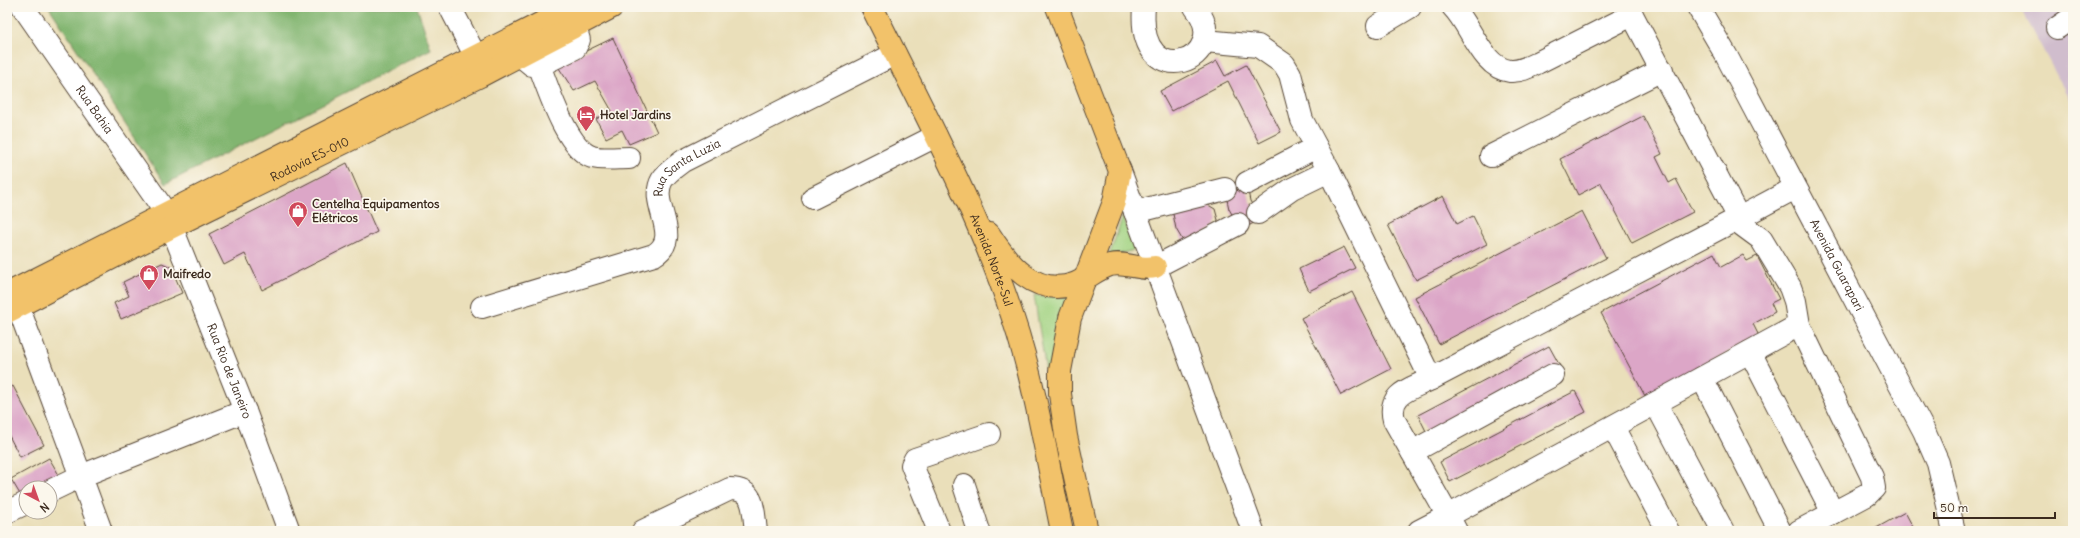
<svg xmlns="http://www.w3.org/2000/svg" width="2080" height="538" font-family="Delius,sans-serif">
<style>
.industrial{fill:#d0bdcd}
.green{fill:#a2d382;stroke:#6e7e50}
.forest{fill:#81b570;stroke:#5e7047}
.building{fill:#dca6c7}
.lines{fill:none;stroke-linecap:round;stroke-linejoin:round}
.minor-casing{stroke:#554535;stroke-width:24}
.major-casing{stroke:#554535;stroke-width:24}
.minor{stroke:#fff;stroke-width:22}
.major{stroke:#f2c26a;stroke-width:22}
.labels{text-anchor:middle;stroke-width:3.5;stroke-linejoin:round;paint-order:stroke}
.street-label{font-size:12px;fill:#3b2a1e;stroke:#fbf7ec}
.poi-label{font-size:12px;font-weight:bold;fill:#3b2a1e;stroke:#fbf7ec;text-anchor:start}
</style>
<rect width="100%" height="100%" fill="#fbf7ec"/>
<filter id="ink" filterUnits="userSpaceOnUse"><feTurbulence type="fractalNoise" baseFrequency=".025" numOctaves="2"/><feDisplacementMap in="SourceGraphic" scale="8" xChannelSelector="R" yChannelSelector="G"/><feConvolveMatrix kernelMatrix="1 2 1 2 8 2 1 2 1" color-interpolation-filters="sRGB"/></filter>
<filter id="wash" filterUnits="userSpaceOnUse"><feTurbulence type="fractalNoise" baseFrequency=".012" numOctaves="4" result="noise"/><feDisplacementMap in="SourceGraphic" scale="16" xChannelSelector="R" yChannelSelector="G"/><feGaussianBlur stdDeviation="0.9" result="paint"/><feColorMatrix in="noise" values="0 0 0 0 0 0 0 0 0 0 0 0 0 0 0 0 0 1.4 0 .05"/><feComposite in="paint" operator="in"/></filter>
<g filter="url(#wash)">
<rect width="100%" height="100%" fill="#eadfba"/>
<polygon class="industrial" points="2020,7 2073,7 2073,106"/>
<g class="green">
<polygon points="1123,216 1135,250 1109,256"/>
<polygon points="1034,295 1070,298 1054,347 1048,384"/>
</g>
<polygon class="forest" points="49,7 417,7 431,49 165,184"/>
<g id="blocks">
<g class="building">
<polygon points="613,38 657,132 629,144 622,130 606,138 596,119 612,111 595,81 574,91 557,65"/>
<polygon points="1217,61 1225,76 1246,65 1281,132 1259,143 1228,81 1171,111 1160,91"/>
<polygon points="1643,116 1662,154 1656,157 1669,183 1676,179 1693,212 1632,243 1601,183 1578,195 1560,159"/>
<polygon points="347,163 377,232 262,290 245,254 224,265 209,234"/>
<polygon points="1246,181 1250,201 1261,219 1241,230 1229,209 1224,186"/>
<polygon points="1443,196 1457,224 1473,216 1487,244 1416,280 1388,225"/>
<polygon points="1203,202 1215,209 1218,220 1214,228 1186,246 1176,229 1172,209"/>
<polygon points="1582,211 1606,258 1439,344 1415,297"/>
<polygon points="1344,247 1355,268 1309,291 1299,269"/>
<polygon points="1714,253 1721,267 1743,255 1747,261 1757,256 1779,299 1771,303 1775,312 1753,324 1759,336 1645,396 1601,313"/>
<polygon points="162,263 171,267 182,293 121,319 114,303 129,296 123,282"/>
<polygon points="1352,292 1391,369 1341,395 1301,318"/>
<polygon points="1549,346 1560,366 1428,435 1418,415"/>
<polygon points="13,386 44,445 20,457 7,432 7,389"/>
<polygon points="1575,391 1586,412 1450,482 1440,462"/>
<polygon points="49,458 59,475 36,488 26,488 26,494 21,496 11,479"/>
<polygon points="1905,512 1915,531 1871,531"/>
</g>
</g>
</g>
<g filter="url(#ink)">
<use href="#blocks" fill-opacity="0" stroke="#554535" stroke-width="1"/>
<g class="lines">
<defs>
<g id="minor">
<path id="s1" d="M 23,7 L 166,213 L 245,411 L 289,531"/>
<polyline points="450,7 476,57"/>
<path d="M 1144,7 C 1136,99 1237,59 1195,7"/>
<path d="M 1453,7 C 1471,25 1482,68 1510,71 C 1520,72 1531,66 1539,62 L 1632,15"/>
<path id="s2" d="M 1698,7 L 1726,55 L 1924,431 L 1938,463 L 1954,531"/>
<polyline points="1378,26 1410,7"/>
<polyline points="2057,28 2073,17"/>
<polyline points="1205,41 1258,46 1284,64 1290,74 1302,120 1329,171 1431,379 1739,218 1628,7"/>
<polyline points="526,60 532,65 542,64 575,48 579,40 575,27"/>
<path d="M 539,65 C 548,88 567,149 592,157 C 603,160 617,158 629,158"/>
<polyline points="1491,156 1662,70"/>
<polyline points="1120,171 1253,531"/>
<polyline points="1247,183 1316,147"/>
<polyline points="813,198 936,136"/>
<polyline points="1135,212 1225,189"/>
<polyline points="1258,213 1292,189 1329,171"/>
<polyline points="1155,267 1238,224"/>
<polyline points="18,306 101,531"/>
<path id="s3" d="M 482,307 L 654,255 C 684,237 648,204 662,180 C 667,172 675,167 683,161 L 895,54"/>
<polyline points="1799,325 1872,477 1874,488 1867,495 1799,531"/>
<polyline points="1750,352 1833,513"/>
<polyline points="1702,378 1780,531"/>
<path d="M 1431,379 C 1411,389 1387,393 1394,420 L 1448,516 L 1799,325 L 1795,301 L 1790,287 L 1761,239 L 1742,225 L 1739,218 L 1795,188"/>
<polyline points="1656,404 1723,531"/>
<polyline points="1613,427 1668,531"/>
<polyline points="1412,452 1553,375"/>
<polyline points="964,485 979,531"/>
<polyline points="50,491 81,476 245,411"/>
<polyline points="7,512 26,503"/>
<path d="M 643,531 L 730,489 C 756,489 753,511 756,531"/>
<polyline points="939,531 912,465 915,459 989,434"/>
<polyline points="1419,531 1448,516 1456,531"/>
</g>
<g id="major">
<path id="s4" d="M 872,7 C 922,109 978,210 1013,318 C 1036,387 1047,460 1062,531"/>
<polyline points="1057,7 1120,171 1114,202 1070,318 1060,371 1060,394 1066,436 1087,531"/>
<path d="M 989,234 C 1008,264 1035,297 1074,284 C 1087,279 1097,269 1110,265 C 1125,261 1140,271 1155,267"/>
<polyline points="7,294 573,7"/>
<path id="s5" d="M 7,312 L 172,227 L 480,76 L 612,7"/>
</g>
</defs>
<use href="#minor" class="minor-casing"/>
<use href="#major" class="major-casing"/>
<use href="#minor" class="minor"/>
<use href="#major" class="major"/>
</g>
</g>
<defs>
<symbol id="hotel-pin" viewBox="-11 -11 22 30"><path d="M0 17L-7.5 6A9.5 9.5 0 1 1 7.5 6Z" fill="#d1495b" stroke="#fbf7ec"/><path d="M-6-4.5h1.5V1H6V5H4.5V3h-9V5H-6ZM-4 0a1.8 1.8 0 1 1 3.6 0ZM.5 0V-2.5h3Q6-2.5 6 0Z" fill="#fff"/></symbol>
<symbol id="shop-pin" viewBox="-11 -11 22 30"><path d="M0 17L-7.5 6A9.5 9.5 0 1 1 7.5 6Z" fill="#d1495b" stroke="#fbf7ec"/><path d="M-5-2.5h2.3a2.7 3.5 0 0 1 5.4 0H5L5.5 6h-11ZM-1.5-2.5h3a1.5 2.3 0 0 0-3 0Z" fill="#fff"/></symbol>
</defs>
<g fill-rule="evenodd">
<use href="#hotel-pin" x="575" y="104" width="22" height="30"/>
<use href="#shop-pin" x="287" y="200" width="22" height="30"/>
<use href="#shop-pin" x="138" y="263" width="22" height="30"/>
</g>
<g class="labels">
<g class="street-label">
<text dy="4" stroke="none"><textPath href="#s1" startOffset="125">Rua Bahia</textPath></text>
<text dy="4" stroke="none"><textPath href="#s5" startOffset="339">Rodovia ES-010</textPath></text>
<text dy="4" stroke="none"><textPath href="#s3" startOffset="287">Rua Santa Luzia</textPath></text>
<text dy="4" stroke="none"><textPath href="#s4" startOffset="280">Avenida Norte-Sul</textPath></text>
<text dy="4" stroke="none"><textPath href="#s2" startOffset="293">Avenida Guarapari</textPath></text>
<text dy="4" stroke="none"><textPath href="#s1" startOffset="421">Rua Rio de Janeiro</textPath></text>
</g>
<g class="poi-label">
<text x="600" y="119">Hotel Jardins</text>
<text x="312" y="208">Centelha Equipamentos<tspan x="312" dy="14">Elétricos</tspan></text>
<text x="163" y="278">Maifredo</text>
</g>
</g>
<rect width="2080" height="538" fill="none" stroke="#fbf7ec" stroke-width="24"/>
<g transform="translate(38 500) rotate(139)"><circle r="19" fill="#fbf7ec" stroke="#aea59a"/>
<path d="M0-3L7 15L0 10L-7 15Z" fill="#d1495b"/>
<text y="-6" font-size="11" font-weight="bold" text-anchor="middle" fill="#3b2a1e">N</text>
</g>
<path d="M1934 512v6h121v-6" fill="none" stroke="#3b2a1e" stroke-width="2"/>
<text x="1940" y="512" font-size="12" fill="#3b2a1e" stroke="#fbf7ec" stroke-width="3" paint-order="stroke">50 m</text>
</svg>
